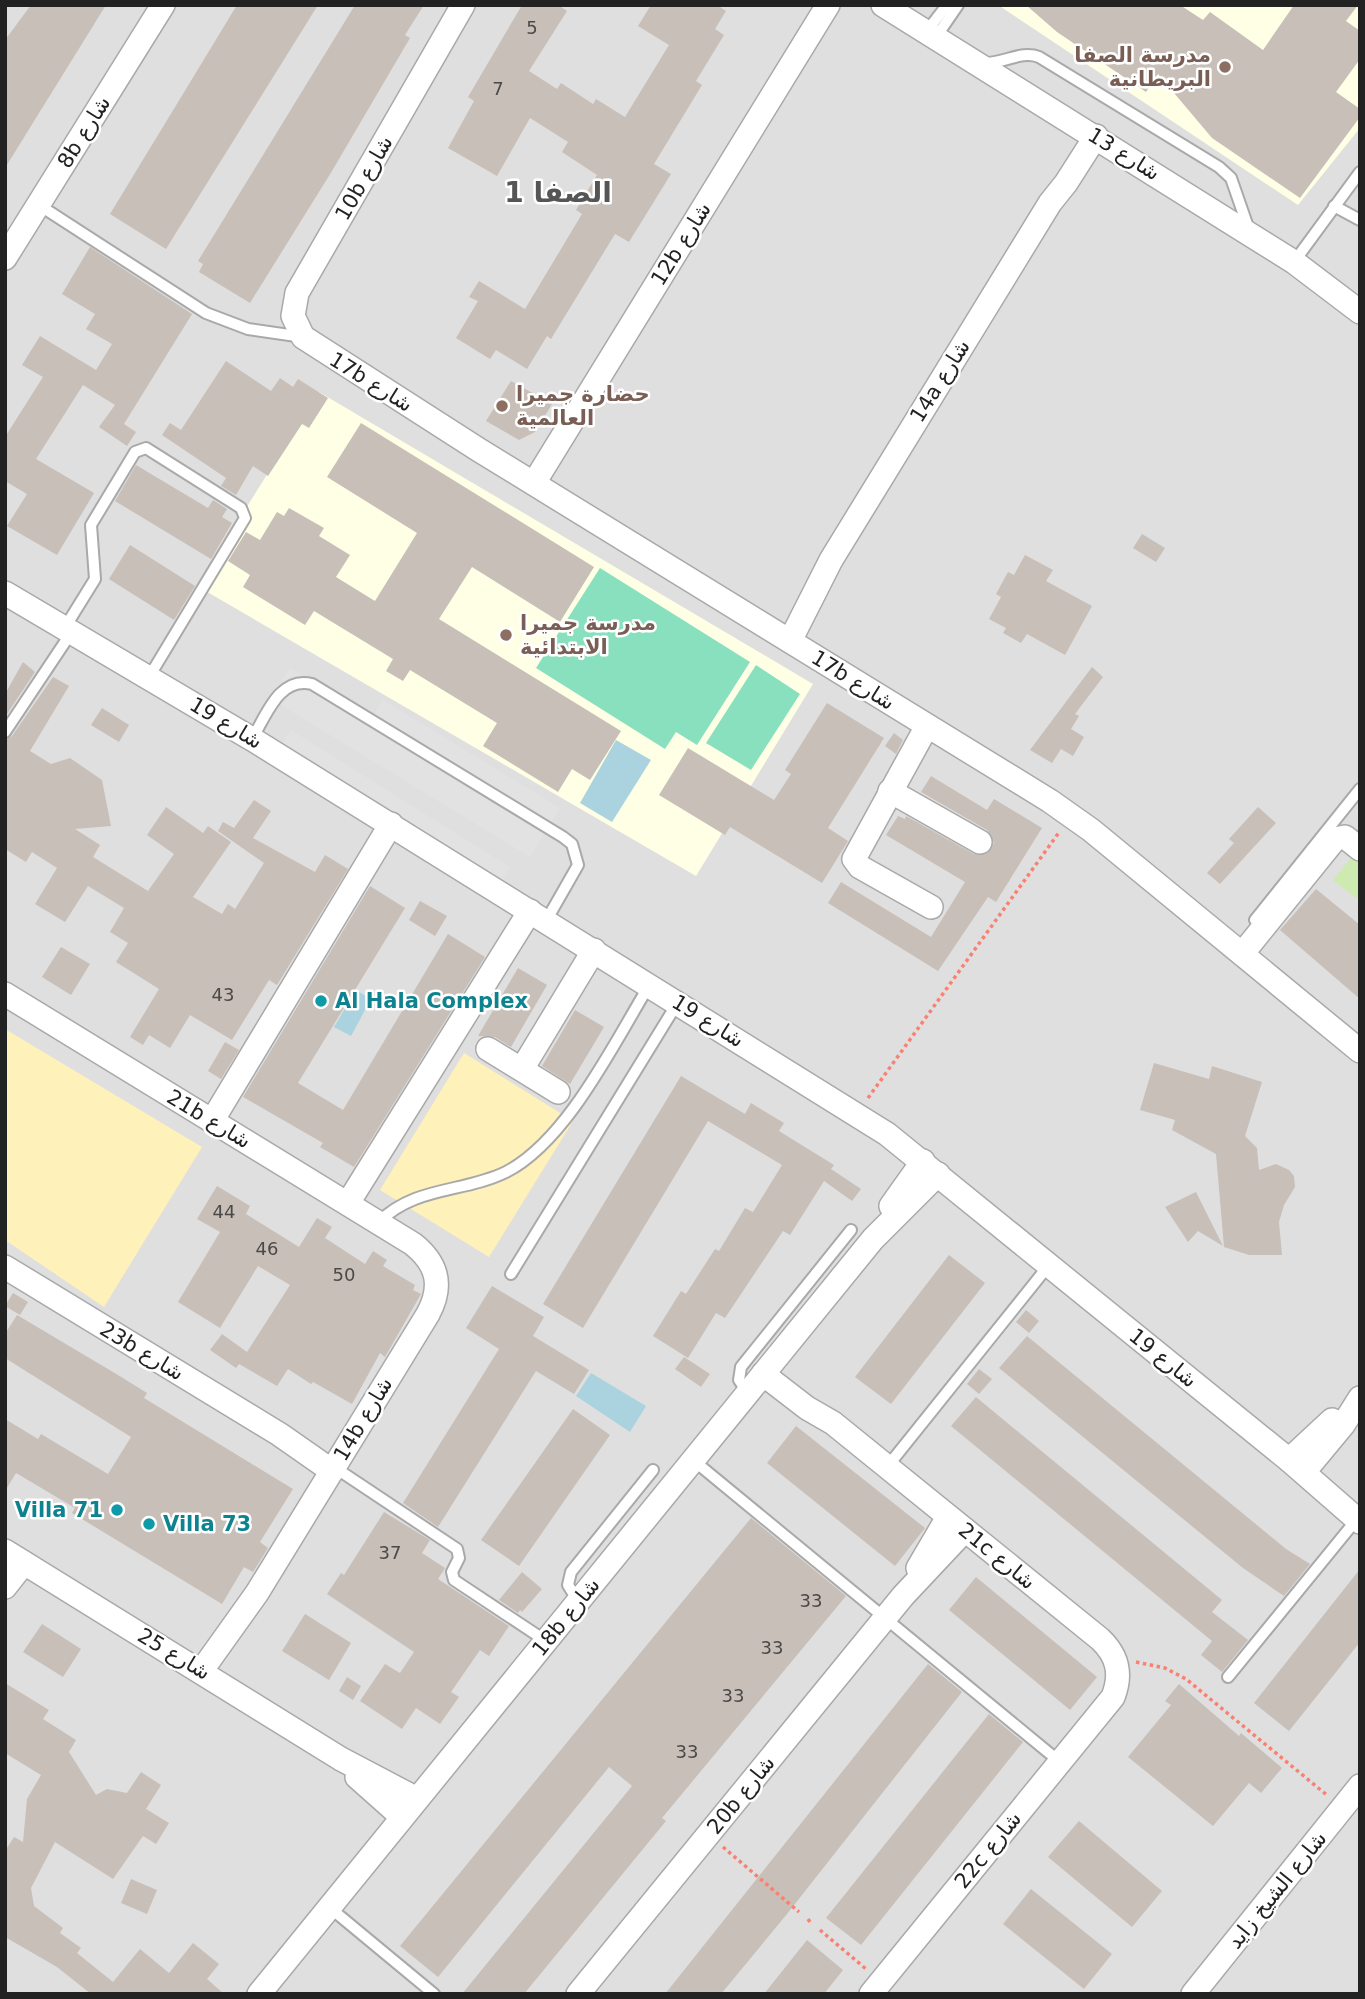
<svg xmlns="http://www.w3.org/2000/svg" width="1365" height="1999" font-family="'DejaVu Sans',Vazirmatn,sans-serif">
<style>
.residential{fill:#e0dfdf}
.education{fill:#ffffe5}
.grass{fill:#cdebb0}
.sand{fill:#fff1ba}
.pitch{fill:#88e0be}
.parking{fill:#e2e2e2}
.water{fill:#aad3df}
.building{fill:#c7bfb8}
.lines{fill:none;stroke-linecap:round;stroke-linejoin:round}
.service-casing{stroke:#a9a9a9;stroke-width:14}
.minor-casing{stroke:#a9a9a9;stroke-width:26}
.path{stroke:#fa8072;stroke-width:3.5;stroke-dasharray:3.5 3.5;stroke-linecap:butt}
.service{stroke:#fff;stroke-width:10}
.minor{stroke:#fff;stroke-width:23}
.education-dot{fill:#8d6e63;stroke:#fff;stroke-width:2.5}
.culture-dot{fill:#0f9aa8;stroke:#fff;stroke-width:2.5}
.labels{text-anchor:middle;stroke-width:5;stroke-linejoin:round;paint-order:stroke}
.number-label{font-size:18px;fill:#4b4948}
.education-label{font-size:21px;font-weight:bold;fill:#785e54;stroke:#fff;text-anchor:start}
.street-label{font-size:21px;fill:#222;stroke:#fff}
.culture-label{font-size:21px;font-weight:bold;fill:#0d838f;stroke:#fff;text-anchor:start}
.district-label{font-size:28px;font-weight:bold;fill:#555;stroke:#fff}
</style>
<rect width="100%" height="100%" fill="#f2efe9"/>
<rect class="residential" x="5" y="5" width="1355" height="1989"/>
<g class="education">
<polygon points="998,5 1360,5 1360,128 1298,205"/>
<polygon points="319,392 813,684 696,876 197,586"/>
</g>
<polygon class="grass" points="1356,852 1360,855 1360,901 1333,880"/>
<g class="sand">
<polygon points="5,1029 202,1147 104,1307 5,1240"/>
<polygon points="464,1053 573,1121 489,1257 380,1190"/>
</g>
<g class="pitch">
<polygon points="600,568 750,662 697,745 676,732 665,749 536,668"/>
<polygon points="756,665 800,694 751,770 706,743"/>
</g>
<g class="parking">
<polygon points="290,668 372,718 383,700 560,808 530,857 271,699"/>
<polygon points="291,730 510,867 501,882 281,745"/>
</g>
<g class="water">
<polygon points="616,740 651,760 612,822 580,803"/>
<polygon points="356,990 371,999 351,1036 334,1027"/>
<polygon points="591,1373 646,1406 630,1432 576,1396"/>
</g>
<g class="building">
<polygon points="31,5 106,5 5,168 5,40"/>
<polygon points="237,5 318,5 166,249 110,214"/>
<polygon points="355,5 424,5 405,35 410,38 332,171 250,303 199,272 203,264 198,261"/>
<polygon points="522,5 558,5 567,11 529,71 557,89 561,83 593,104 596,99 625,117 669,45 638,26 651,5 717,5 726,11 715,29 724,35 696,81 702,85 654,164 671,174 629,242 615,234 551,339 547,336 527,369 496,350 490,359 456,338 478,301 469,297 479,281 525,309 582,214 576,210 597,175 562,152 568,142 530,118 497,176 448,148 474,101 468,97"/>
<polygon points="1026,5 1180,5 1203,20 1210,12 1263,50 1294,5 1358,5 1346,21 1360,31 1360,59 1336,92 1360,109 1360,117 1300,198 1212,138 1158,74 1146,92 1057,32"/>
<polygon points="90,247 192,314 124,424 136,432 127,446 99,427 115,405 83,385 36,459 94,493 57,555 7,526 27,494 5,481 5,437 43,377 22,365 40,336 96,370 112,344 86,329 95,314 62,294"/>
<polygon points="226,361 271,391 280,378 293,387 298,379 328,398 309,428 302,424 268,476 253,466 236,495 221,486 226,478 162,435 170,423 181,430"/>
<polygon points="511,381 552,404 535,432 519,440 486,421"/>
<polygon points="361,423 594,567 560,622 472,567 439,619 621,731 590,780 572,769 558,792 483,746 497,723 410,670 403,681 386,671 393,659 314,611 305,625 243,587 250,575 228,561 246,532 260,540 277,512 284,516 289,508 324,528 319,536 350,555 336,577 375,601 417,533 327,477"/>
<polygon points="136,465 208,508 213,500 227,509 222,517 232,523 211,559 115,501"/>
<polygon points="1142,534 1165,548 1156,562 1133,548"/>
<polygon points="130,545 195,586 174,620 109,579"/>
<polygon points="1025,555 1053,570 1046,581 1092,606 1065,655 1027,634 1021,643 1003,633 1006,628 989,619 1001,597 996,594 1008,572 1014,575"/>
<polygon points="23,662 35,672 5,717 5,694"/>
<polygon points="1092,667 1103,677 1075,714 1079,716 1071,729 1084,737 1073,756 1061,749 1052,763 1030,750"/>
<polygon points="53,677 69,686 30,751 51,764 70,758 102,780 111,826 75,829 100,845 93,857 148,891 174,854 147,835 166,807 203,833 208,826 231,842 193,897 222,914 228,904 235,909 264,863 218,831 223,822 234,828 254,800 271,811 253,838 315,872 325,855 348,869 277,985 269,980 232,1040 190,1015 170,1048 149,1035 143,1045 130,1037 159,989 116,962 128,943 110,932 124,908 88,886 65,922 35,904 57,868 32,852 26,862 5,849 5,740 12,736"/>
<polygon points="827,703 884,738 828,828 848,841 822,883 730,827 725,835 659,795 688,748 774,800 791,774 785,770"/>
<polygon points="102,708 129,725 119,742 91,725"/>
<polygon points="894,733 903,740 896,754 885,746"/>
<polygon points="931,776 987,810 994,799 1042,828 996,902 988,897 938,971 828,903 841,882 931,937 965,882 886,835 898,816 905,819 906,816 974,854 986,854 994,843 987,830 921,792"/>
<polygon points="1258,807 1276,823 1220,884 1207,873 1234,843 1229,839"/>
<polygon points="370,886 405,908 298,1083 343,1110 448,934 485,957 354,1167 320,1147 323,1143 243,1097"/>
<polygon points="1316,889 1360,925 1360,999 1280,930"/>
<polygon points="420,901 447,916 435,936 409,920"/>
<polygon points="61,947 90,964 71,995 42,977"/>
<polygon points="518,968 547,985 511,1047 495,1037 478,1036"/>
<polygon points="575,1010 604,1027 570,1084 542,1066"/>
<polygon points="225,1042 239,1050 221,1079 208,1071"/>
<polygon points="1154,1063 1209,1079 1212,1066 1262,1082 1245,1136 1257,1148 1259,1170 1276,1164 1289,1170 1294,1176 1295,1187 1284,1205 1279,1222 1282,1255 1249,1255 1224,1247 1216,1154 1172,1130 1175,1120 1140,1110"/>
<polygon points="681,1076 745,1114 751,1103 784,1123 779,1131 834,1165 831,1169 861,1189 852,1201 824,1181 790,1235 783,1231 725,1318 716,1313 688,1358 653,1336 681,1291 686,1294 715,1249 719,1251 745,1208 753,1212 782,1165 708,1121 583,1328 543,1304"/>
<polygon points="217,1186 250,1206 246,1214 299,1247 317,1218 332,1227 325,1238 365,1264 373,1251 387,1260 383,1266 415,1285 413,1290 421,1294 385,1357 380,1353 352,1404 313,1382 311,1384 288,1369 277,1386 239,1364 236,1368 210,1350 222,1334 247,1352 290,1285 258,1266 220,1328 178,1302 220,1232 197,1219"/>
<polygon points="1196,1192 1223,1246 1198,1231 1188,1242 1165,1207"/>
<polygon points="949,1255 985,1283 891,1404 855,1377"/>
<polygon points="492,1286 544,1317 533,1336 589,1370 574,1394 536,1371 438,1527 403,1503 499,1349 466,1328"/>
<polygon points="13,1293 28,1302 20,1315 5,1306"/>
<polygon points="1026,1310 1039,1321 1029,1333 1016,1322"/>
<polygon points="17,1315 118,1375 147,1393 144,1398 293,1489 260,1542 268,1548 253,1572 244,1567 222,1604 72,1513 75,1508 16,1473 5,1491 5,1419 38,1439 41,1434 108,1474 131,1437 5,1358 5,1334"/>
<polygon points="1027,1336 1286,1549 1310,1564 1284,1596 1243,1568 999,1368"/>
<polygon points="684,1357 710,1374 701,1387 675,1369"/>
<polygon points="979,1369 992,1379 979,1394 967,1384"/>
<polygon points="976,1397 1222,1600 1212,1612 1248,1640 1222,1672 1201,1655 1212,1641 951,1426"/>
<polygon points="573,1409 610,1435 519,1566 481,1540"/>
<polygon points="796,1426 925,1528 895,1566 767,1463"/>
<polygon points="384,1512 430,1540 422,1553 445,1568 438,1579 509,1626 489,1656 480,1650 451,1692 459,1697 440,1724 416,1708 402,1729 360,1701 385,1664 400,1673 414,1652 327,1594 341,1573 344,1575"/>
<polygon points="751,1518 846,1596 662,1818 666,1821 524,1994 462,1994 632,1786 609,1767 438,1977 400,1946"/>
<polygon points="1360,1569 1360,1642 1289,1731 1254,1703"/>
<polygon points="522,1572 542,1589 522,1612 520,1610 518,1613 499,1600"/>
<polygon points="976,1577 1097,1677 1070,1710 949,1610"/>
<polygon points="305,1614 351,1643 329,1680 282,1651"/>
<polygon points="42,1624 81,1649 63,1677 23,1652"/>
<polygon points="928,1664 962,1692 787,1914 721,1994 665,1994"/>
<polygon points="347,1677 361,1686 353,1700 339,1691"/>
<polygon points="5,1683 49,1710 43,1719 76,1740 69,1752 96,1795 107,1789 127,1793 141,1772 161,1785 146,1809 169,1823 156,1844 143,1836 113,1879 55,1842 31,1888 34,1906 63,1928 60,1933 81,1948 77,1953 113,1982 140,1949 169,1973 193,1943 219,1964 207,1979 224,1994 91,1994 57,1967 5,1937 5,1851 14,1837 23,1842 27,1799 41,1775 5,1753"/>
<polygon points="1179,1684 1239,1736 1241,1733 1282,1768 1261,1793 1249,1783 1213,1826 1128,1757 1171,1705 1165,1701"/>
<polygon points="989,1714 1023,1742 861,1945 826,1918"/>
<polygon points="1079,1821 1162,1891 1132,1927 1048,1857"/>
<polygon points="131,1879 157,1890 147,1914 121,1903"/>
<polygon points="1031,1889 1112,1954 1084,1989 1003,1924"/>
<polygon points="807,1940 843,1970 824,1994 764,1994"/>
</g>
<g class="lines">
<defs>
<g id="service">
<polyline points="926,32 947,5"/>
<polyline points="936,37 958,5"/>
<path d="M 983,63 C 1003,64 1021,50 1039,57 L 1219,167 L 1231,178 L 1248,227"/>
<polyline points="39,205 206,313 248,329 303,337"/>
<polyline points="1334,206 1360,220"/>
<polyline points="1294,262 1360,172"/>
<polyline points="64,629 95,579 91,525 135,452 146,448 241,508 245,518 149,677"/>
<polyline points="5,732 71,633"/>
<path d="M 252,739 C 266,716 279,676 312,684 L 563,837 L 572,844 L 578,865 L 546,921"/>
<polyline points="1255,920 1360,789"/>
<path d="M 379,1222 C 415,1186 463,1193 506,1172 C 567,1141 614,1043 650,984"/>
<polyline points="511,1274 678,1002"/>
<polyline points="748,1393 739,1380 741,1367 851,1230"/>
<polyline points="693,1460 1060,1762"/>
<polyline points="334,1467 457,1549 459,1558 452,1572 454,1580 546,1641"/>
<polyline points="887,1467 1049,1265"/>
<polyline points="578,1601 568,1585 571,1572 653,1470"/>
<polyline points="1228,1677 1357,1519"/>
<polyline points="329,1907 434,1994"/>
</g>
<g id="minor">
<polyline points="463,5 297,293 293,316 303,337 479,450 1050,801 1091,830 1360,1051"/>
<polyline points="883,5 1294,262 1360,312"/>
<polyline points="5,258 163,5"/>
<polyline points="534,483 828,5"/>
<polyline points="5,593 252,739 887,1134 1289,1460 1360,1522"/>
<polyline points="790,641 831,560 1050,203 1066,183 1096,136"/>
<polyline points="927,726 854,859 860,867 931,907"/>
<polyline points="890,791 980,842"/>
<polyline points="1242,954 1335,839 1345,837 1360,849"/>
<path d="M 5,994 L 413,1244 C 438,1264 443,1286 428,1314 L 257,1593 L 202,1670"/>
<polyline points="488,1049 558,1092"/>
<polyline points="522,1069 594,950"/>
<polyline points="212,1121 391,824"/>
<polyline points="348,1203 530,911"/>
<polyline points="891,1206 923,1161"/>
<polyline points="5,1267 279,1434 332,1471"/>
<path d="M 763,1374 L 807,1408 L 833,1423 L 1100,1639 C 1118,1656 1122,1674 1113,1697 L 871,1994"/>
<polyline points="1289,1460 1332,1420"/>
<polyline points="1304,1472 1343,1425 1360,1398"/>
<polyline points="5,1551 341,1759 417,1799"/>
<polyline points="918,1568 948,1517"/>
<polyline points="5,1587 24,1563"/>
<polyline points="357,1777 402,1817"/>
<polyline points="259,1994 873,1239 938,1174"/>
<polyline points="578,1994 903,1596 965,1530"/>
<polyline points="1193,1994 1360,1786"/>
</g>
</defs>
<use href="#service" class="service-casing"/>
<use href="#minor" class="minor-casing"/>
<g class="path">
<polyline points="868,1098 1060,831"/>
<polyline points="1136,1662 1165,1668 1186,1679 1328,1796"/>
<polyline points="723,1847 799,1912"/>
<polyline points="808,1919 810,1922"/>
<polyline points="820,1930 866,1969"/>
</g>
<use href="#service" class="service"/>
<use href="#minor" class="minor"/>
</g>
<g class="education-dot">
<circle cx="1225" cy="67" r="7"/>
<circle cx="502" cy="406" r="7"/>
<circle cx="506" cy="635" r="7"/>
</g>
<g class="culture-dot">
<circle cx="321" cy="1001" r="7"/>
<circle cx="117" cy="1510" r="7"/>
<circle cx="149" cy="1524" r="7"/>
</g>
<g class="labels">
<g class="number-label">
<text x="532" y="34">5</text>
<text x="498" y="95">7</text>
<text x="223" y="1001">43</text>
<text x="224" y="1218">44</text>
<text x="267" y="1255">46</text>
<text x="344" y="1281">50</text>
<text x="390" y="1559">37</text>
<text x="811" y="1607">33</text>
<text x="772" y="1654">33</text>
<text x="733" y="1702">33</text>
<text x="687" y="1758">33</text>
</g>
<g class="education-label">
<text x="1211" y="62" text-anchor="end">مدرسة الصفا<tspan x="1211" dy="24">البريطانية</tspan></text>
<text x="516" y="401">حضارة جميرا<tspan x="516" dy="24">العالمية</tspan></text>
<text x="520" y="630">مدرسة جميرا<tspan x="520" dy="24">الابتدائية</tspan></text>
</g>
<g class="street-label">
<text transform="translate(84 132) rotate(-58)" y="7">8b شارع</text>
<text transform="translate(1124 154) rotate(32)" y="7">شارع 13</text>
<text transform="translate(364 178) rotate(-60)" y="7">10b شارع</text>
<text transform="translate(681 244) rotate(-58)" y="7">12b شارع</text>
<text transform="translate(940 381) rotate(-58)" y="7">14a شارع</text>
<text transform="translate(371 382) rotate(32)" y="7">17b شارع</text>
<text transform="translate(853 680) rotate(32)" y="7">17b شارع</text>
<text transform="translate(226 723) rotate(31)" y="7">شارع 19</text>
<text transform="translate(708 1021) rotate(32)" y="7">شارع 19</text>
<text transform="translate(209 1119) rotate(31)" y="7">21b شارع</text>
<text transform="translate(142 1351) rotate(31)" y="7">23b شارع</text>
<text transform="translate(1163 1358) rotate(39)" y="7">شارع 19</text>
<text transform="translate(363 1419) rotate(-59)" y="7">14b شارع</text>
<text transform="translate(997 1556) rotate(39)" y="7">21c شارع</text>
<text transform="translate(566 1617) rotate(-51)" y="7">18b شارع</text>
<text transform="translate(174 1654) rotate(31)" y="7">شارع 25</text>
<text transform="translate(741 1795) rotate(-51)" y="7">20b شارع</text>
<text transform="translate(988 1850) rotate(-51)" y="7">22c شارع</text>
<text transform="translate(1277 1890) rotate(-51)" y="7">شارع الشيخ زايد</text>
</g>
<g class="culture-label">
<text x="335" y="1008">Al Hala Complex</text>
<text x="103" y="1517" text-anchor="end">Villa 71</text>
<text x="163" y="1531">Villa 73</text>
</g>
<g class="district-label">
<text x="558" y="202">الصفا 1</text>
</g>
</g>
<rect width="1365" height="1999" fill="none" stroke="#222222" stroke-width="14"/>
</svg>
